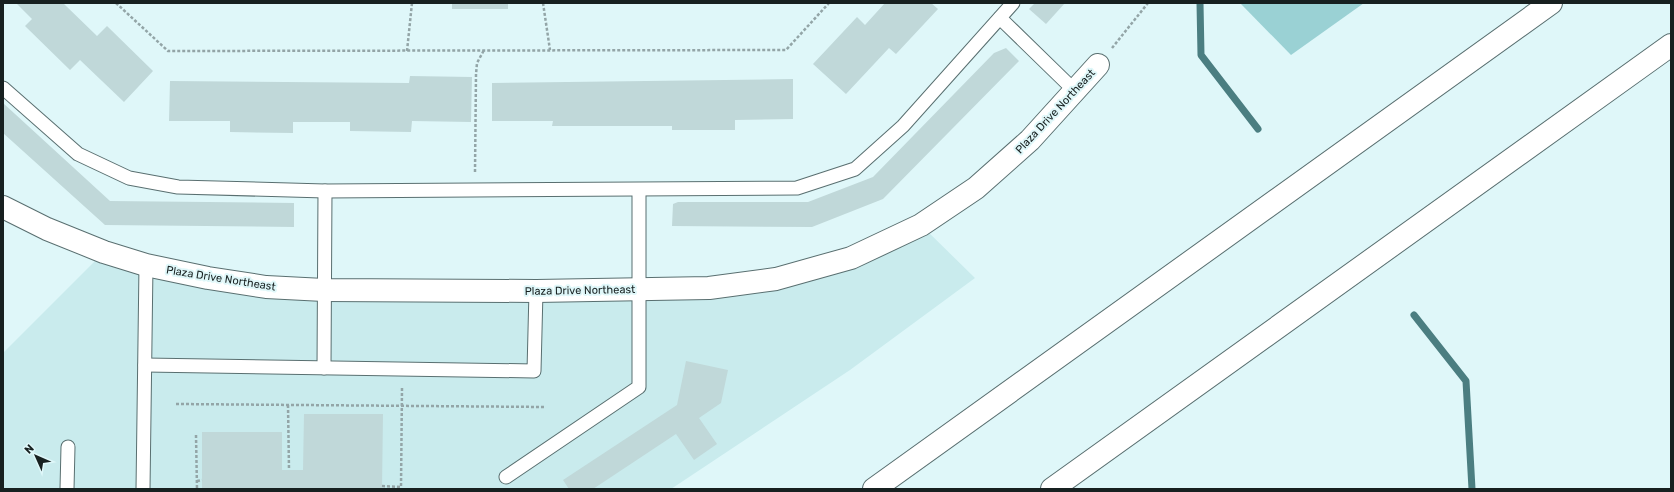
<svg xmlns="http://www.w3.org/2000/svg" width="1674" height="492" font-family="Rubik,sans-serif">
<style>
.built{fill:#c9ebed}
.green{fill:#9ad1d4}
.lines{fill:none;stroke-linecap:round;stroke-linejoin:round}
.stream{stroke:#4b7e81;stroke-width:7}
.building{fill:#c0d8d9}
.service-casing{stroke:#596f70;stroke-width:15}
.minor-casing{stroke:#596f70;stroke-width:24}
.motorway-casing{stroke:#596f70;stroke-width:24}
.path{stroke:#93a5a7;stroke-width:2.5;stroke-dasharray:3 2;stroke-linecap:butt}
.service{stroke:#fff;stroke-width:13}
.minor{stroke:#fff;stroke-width:22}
.motorway{stroke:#fff;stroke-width:22}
.labels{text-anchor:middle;stroke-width:4;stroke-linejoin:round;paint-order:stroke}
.street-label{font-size:11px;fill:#172020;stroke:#dff7f9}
</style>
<rect width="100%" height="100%" fill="#dff7f9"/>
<polygon class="built" points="921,225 975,278 850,370 671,489 3,489 3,353 104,252 266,287 776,279"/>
<polygon class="green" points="1240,3 1364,3 1291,55"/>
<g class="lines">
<g class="stream">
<polyline points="1200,3 1201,55 1258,129"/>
<polyline points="1414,315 1466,381 1472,489"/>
</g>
</g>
<g class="building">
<polygon points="16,3 63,3 97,36 107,26 153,71 124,102 80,60 70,70 25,26 32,19"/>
<rect x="452" y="3" width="56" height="6"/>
<polygon points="885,3 931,3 938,9 896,54 889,48 846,94 813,64 857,17 865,25"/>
<polygon points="1035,3 1065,3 1046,24 1029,9"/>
<polygon points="1006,48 1019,61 883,199 812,227 672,226 673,204 678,202 808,202 873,177 994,53"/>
<polygon points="410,76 472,77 471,122 412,121 411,132 350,131 350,122 293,122 293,133 230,132 230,121 169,121 170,81 409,83"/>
<polygon points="793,79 793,119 735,120 735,130 672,130 672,126 552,126 553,121 492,121 492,83"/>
<polygon points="3,103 110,201 294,203 294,227 105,225 3,133"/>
<polygon points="686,361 728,370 721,403 699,418 717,444 694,460 676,434 593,489 569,489 563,480 677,405"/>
<polygon points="304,414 383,414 382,489 202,489 202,432 282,432 282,470 303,470"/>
</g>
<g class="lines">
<defs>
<g id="service">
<polyline points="1000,18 1075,91"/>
<polyline points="3,88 78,154 129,178 178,187 325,191 797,188 855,169 903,126 1013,3"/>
<polyline points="145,365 534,371 536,291"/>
<polyline points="324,368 325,191"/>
<polyline points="506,477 639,387 639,190"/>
<polyline points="67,489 68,447"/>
<polyline points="143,489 146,265"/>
</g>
<polyline id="minor" points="3,207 47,229 104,252 146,265 208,278 266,287 324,290 536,291 709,288 776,279 851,258 921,225 976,188 1030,140 1098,65"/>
<g id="motorway">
<polyline points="874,489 1551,3"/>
<polyline points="1052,489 1671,45"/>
</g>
</defs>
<use href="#service" class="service-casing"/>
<use href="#minor" class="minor-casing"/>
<use href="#motorway" class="motorway-casing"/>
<g class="path">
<polyline points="116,3 168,51 786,50 829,3"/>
<polyline points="543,3 550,50"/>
<polyline points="1112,48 1148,3"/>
<polyline points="407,51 412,3"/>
<polyline points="475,172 476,74 477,63 484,50"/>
<polyline points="176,404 546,407"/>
<polyline points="288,405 289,470"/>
<polyline points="196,435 197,489"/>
<polyline points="197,481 202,480"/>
<polyline points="382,486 401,487 402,388"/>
</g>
<use href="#service" class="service"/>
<use href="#minor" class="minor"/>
<use href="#motorway" class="motorway"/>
</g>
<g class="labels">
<g class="street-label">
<text transform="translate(1055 111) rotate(-47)" y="4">Plaza Drive Northeast</text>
<text transform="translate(221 278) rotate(9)" y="4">Plaza Drive Northeast</text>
<text transform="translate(580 290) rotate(-1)" y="4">Plaza Drive Northeast</text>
</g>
</g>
<rect width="1674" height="492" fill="none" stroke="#172020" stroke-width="8"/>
<g transform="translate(36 456) rotate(315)" stroke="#dff7f9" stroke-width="3" paint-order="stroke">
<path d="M0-3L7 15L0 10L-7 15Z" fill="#172020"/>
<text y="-6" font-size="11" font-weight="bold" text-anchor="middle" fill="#172020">N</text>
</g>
</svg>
